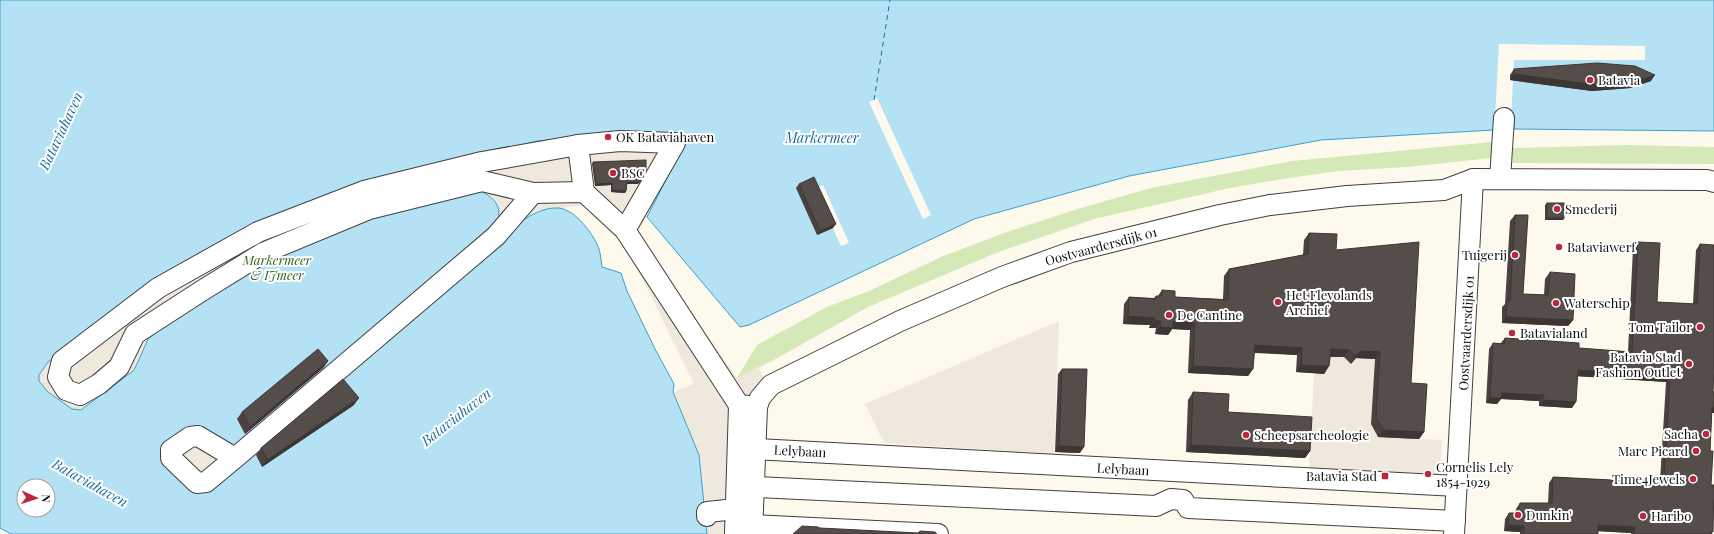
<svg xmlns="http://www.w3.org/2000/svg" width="1714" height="534" font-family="'Playfair Display',serif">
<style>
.green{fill:#d5e8b8}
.plaza{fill:#eee8dd;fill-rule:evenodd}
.water{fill:#b4e2f4;stroke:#3d9fc9;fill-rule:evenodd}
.pier{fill:#fef9ed}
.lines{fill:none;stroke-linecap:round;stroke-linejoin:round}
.ferry{stroke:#1a6f9b;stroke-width:1;stroke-dasharray:5 4;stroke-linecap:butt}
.minor-casing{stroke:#404040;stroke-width:22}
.minor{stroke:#fff;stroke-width:20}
.wall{fill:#494240}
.shaded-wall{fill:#3c3634}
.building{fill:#554d4a;stroke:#3c3634}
.poi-dot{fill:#b9293e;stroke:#fff;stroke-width:1.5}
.labels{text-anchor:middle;stroke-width:4;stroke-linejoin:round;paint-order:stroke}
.poi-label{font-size:13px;fill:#0d0d0d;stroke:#fff;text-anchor:start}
.street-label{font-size:13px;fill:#0d0d0d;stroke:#fff}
.park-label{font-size:13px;font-style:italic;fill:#34631f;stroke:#fff}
.water-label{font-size:14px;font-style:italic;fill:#1a6f9b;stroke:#fff}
</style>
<rect width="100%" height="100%" fill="#fef9ed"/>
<g class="green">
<polygon points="1492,142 1491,158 1407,167 1338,171 1283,179 1230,188 1094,219 996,253 868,307 772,361 737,378 757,345 827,307 869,291 941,257 1004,233 1081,208 1151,188 1292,161"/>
<polygon points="1629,145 1714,147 1714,164 1512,163 1513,148"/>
</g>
<g class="plaza">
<path d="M 672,133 L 684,136 L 684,145 L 637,235 L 737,378 L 758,367 L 765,380 L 753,391 L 750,405 L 744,534 L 707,534 L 699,456 L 673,392 L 694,384 L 645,284 L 620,238 L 585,205 L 544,210 L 532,214 L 208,485 L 167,459 L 497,204 L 489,195 L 476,189 L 174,318 L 148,339 L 137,364 L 133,371 L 81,410 L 72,409 L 48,392 L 39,381 L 39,375 L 48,362 L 141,295 L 204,255 L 439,166 L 537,141 L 602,135 ZM 644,162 L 645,183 L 589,186 L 588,164 Z"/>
<polygon points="1059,321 1054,454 884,443 865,404"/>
<polygon points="1325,356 1375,359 1371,424 1378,437 1442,440 1440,474 1309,468 1314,373 1324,373"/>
</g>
<path class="water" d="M 0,0 L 1714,0 L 1714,131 L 1514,129 L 1514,118 L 1493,130 L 1321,140 L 1129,176 L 974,219 L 749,325 L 740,327 L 647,217 L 684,145 L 683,136 L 672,133 L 602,135 L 537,141 L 369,184 L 141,295 L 48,362 L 39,375 L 39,381 L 48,392 L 72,409 L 81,410 L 133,371 L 137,364 L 148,339 L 174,318 L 235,277 L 276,257 L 374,218 L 476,189 C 501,200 503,210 494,234 L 238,451 L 197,432 L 168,449 L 196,487 L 517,224 C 529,216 543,207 559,208 C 576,210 594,235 599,249 C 601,255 601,262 602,267 L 621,273 L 627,291 L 655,349 L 674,384 L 673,392 L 699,455 L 707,534 L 11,534 L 0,528 ZM 24,486 L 48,486 L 48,510 L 24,510 Z"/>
<g class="pier">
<polygon points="1499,44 1645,46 1645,60 1514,60 1511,119 1495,117"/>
<polygon points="877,98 931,215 923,219 869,102"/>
<polygon points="823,185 849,243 841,246 815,189"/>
</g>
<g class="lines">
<polyline class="ferry" points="874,100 890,0"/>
<defs>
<g id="minor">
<polyline points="578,145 620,141 675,143 625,230"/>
<polyline points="1500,179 1504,118"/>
<polyline points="584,192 578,145 482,162 364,191 258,232 158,288 62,361 58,377 66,390 80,395 99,384 119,367 135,334 203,290 263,253 369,209 482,181 533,193 584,192 625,230 739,405 757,407"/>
<polyline points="755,449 1457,486"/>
<polyline points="235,458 198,436 190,437 171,450 171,458 197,483 206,482 235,458 496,236 533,193"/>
<polyline points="737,486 1156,506 1171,499 1183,500 1188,508 1455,521"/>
<polyline points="707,516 707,512 736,509"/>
<polyline points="753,525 938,534"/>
<polyline points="735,534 739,405"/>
<polyline points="752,534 757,407 760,398 771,385 900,321 1002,277 1071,252 1220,215 1270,205 1347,196 1444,190 1473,179 1707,180 1714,182"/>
<polyline points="1454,534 1473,179"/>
</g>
</defs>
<use href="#minor" class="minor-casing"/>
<use href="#minor" class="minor"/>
</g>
<g class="wall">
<polygon points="1514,69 1651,81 1630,88 1592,91 1510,80 1510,75"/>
<polygon points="593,162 638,184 627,184 626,191 625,193 611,192 611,185 595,186 592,164"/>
<polygon points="799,184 833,228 817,235 796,188"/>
<polygon points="1547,203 1564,218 1563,220 1545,220 1545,205"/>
<polygon points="1515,215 1523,294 1544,295 1545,279 1550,272 1573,320 1568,326 1502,323 1502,307 1505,304 1510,221"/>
<polygon points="1309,233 1336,250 1411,383 1424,432 1419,439 1378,437 1371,424 1375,359 1356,358 1351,364 1344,357 1330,357 1329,366 1324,374 1314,373 1296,372 1297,355 1254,353 1253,369 1248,376 1188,373 1190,330 1172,329 1168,335 1155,334 1156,328 1149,328 1150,325 1123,324 1124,304 1129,297 1154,298 1156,296 1158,296 1162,290 1175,297 1223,299 1224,276 1229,269 1303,255 1304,240"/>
<polygon points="1638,242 1657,302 1693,304 1696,250 1700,244 1713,392 1714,413 1712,413 1710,451 1712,534 1631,534 1631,533 1598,531 1598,534 1520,534 1520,532 1504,531 1505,519 1509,513 1515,513 1516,509 1520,503 1548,503 1549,483 1553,477 1649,482 1650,481 1660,481 1666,382 1577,376 1572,408 1539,406 1539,401 1501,399 1497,404 1486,403 1489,349 1493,343 1500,344 1505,338 1579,348 1628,352 1633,248"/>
<polygon points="328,361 323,368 245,434 237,419 242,412"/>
<polygon points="1062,369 1080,453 1055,452 1058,374"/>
<polygon points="1193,392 1228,412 1310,451 1305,458 1186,452 1188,400"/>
<polygon points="354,405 262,467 256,455 261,448"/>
</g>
<g class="shaded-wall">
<polygon points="1514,74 1655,75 1651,81 1630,88 1592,91 1510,80"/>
<polygon points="627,182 640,182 638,184 625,184"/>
<polygon points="612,183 611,185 595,186 596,184"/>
<polygon points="612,190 626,191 625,193 611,192"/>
<polygon points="1547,218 1564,218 1563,220 1545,220"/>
<polygon points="836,224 833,228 817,235 820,231"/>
<polygon points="1128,316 1155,318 1150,325 1123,324"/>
<polygon points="1506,317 1573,320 1568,326 1502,323"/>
<polygon points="1154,321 1161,321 1156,328 1149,328"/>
<polygon points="1173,322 1195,323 1190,330 1172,329 1168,335 1155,334 1160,327"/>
<polygon points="1255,345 1302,348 1297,355 1250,352"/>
<polygon points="1331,349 1349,350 1344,357 1325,356"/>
<polygon points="1361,351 1380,352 1375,359 1356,358 1351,364 1356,356"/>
<polygon points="328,361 323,368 245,434 250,427"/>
<polygon points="1301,365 1329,366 1324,374 1296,372"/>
<polygon points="1193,366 1253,369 1248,376 1188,373"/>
<polygon points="1578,370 1670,376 1666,382 1574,376"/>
<polygon points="1502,393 1544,395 1539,401 1501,399 1497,404 1486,403 1490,398"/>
<polygon points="359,398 354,405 262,467 267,460"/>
<polygon points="1543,400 1576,402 1572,408 1539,406"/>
<polygon points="1712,407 1714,407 1714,413 1708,413"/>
<polygon points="1383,430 1424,432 1419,439 1378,437"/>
<polygon points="1191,445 1310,451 1305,458 1186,452"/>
<polygon points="1059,446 1084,447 1080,453 1055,452"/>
<polygon points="1508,525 1524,526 1520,532 1504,531"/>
<polygon points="1598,525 1635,527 1631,533 1594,531"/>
</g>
<g class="building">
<polygon points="1597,63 1635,66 1655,75 1634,83 1596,85 1514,74 1514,69"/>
<polygon points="646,160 646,171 640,182 627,182 626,191 612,190 612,183 596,184 593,162"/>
<polygon points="814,177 836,224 820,231 799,184"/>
<rect x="1547" y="203" width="17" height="15"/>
<polygon points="1515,215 1528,215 1523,294 1548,295 1550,272 1575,274 1573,320 1506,317 1507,301 1510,301"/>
<polygon points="1309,233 1337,234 1336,250 1419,242 1411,383 1427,384 1424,432 1383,430 1376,417 1380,352 1361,351 1356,356 1349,350 1331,349 1329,366 1319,366 1301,365 1302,348 1255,345 1253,369 1193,366 1195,323 1173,322 1173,328 1160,327 1161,321 1154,321 1155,318 1128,316 1129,297 1156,299 1156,296 1162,296 1162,290 1175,291 1175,297 1228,300 1229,269 1308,254"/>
<polygon points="1638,242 1660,243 1657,302 1697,304 1700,244 1714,245 1714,368 1713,392 1714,392 1714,407 1712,407 1710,451 1713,451 1711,485 1714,485 1713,532 1710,532 1710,534 1634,534 1635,527 1598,525 1598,534 1524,534 1524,526 1508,525 1509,513 1518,513 1520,503 1552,503 1553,477 1650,482 1650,481 1664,481 1670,376 1578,370 1576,402 1543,400 1544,395 1502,393 1501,398 1490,398 1493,343 1504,344 1505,338 1579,343 1579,348 1632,352"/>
<polygon points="318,349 328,361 250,427 242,412"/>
<polygon points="1062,369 1087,369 1084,447 1059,446"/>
<polygon points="343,379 359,398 267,460 261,448"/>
<polygon points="1193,392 1229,394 1228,412 1312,417 1310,451 1191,445"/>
<polygon points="802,526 818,527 820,528 918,533 920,531 935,532 937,534 793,534"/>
</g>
<g class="poi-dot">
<circle cx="1590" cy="80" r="4"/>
<circle cx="608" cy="137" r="4"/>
<circle cx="613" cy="173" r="4"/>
<circle cx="1557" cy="209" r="4"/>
<circle cx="1559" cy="247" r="4"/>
<circle cx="1515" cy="255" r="4"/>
<circle cx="1278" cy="302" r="4"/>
<circle cx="1556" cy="303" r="4"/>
<circle cx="1169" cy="315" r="4"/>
<circle cx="1700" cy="327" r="4"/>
<circle cx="1512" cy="333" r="4"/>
<circle cx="1689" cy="364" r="4"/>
<circle cx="1706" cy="434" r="4"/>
<circle cx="1246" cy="435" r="4"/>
<circle cx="1696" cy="451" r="4"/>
<circle cx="1428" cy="474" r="4"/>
<rect x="1381" y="472" width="8" height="8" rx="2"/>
<circle cx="1693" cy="479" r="4"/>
<circle cx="1518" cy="515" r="4"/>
<circle cx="1643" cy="516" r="4"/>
</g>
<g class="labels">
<g class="poi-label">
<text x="1598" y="85">Batavia</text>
<text x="616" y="142">OK Bataviahaven</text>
<text x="621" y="178">BSC</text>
<text x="1565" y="214">Smederij</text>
<text x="1567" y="252">Bataviawerf</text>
<text x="1507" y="260" text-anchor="end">Tuigerij</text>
<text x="1286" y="300">Het Flevolands<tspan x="1286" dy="15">Archief</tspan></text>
<text x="1564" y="308">Waterschip</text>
<text x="1177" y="320">De Cantine</text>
<text x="1692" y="332" text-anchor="end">Tom Tailor</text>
<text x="1520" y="338">Batavialand</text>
<text x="1681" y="362" text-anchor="end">Batavia Stad<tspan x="1681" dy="15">Fashion Outlet</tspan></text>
<text x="1698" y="439" text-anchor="end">Sacha</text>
<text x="1254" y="440">Scheepsarcheologie</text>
<text x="1688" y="456" text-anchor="end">Marc Picard</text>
<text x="1436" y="472">Cornelis Lely<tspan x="1436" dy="15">1854-1929</tspan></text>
<text x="1377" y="481" text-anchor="end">Batavia Stad</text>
<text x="1685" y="484" text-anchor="end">Time4Jewels</text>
<text x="1526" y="520">Dunkin'</text>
<text x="1651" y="521">Haribo</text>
</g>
<g class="street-label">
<text transform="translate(1101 246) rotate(-15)" y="5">Oostvaardersdijk 01</text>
<text transform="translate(1466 333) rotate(-87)" y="5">Oostvaardersdijk 01</text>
<text transform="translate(800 451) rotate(3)" y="5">Lelybaan</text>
<text transform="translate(1123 469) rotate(3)" y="5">Lelybaan</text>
</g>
<g class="park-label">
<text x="277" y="265">Markermeer<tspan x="277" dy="15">&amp; IJmeer</tspan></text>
</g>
<g class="water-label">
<text transform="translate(61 131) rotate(-65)" y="5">Bataviahaven</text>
<text x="822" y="143">Markermeer</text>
<text transform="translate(456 417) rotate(-38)" y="5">Bataviahaven</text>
<text transform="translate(90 483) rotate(29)" y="5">Bataviahaven</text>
</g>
</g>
<g transform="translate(36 498) rotate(93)"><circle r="19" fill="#ffffff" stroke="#9e9e9e"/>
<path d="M0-3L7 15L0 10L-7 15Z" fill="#b9293e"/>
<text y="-6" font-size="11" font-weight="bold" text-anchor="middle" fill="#0d0d0d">N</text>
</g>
</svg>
